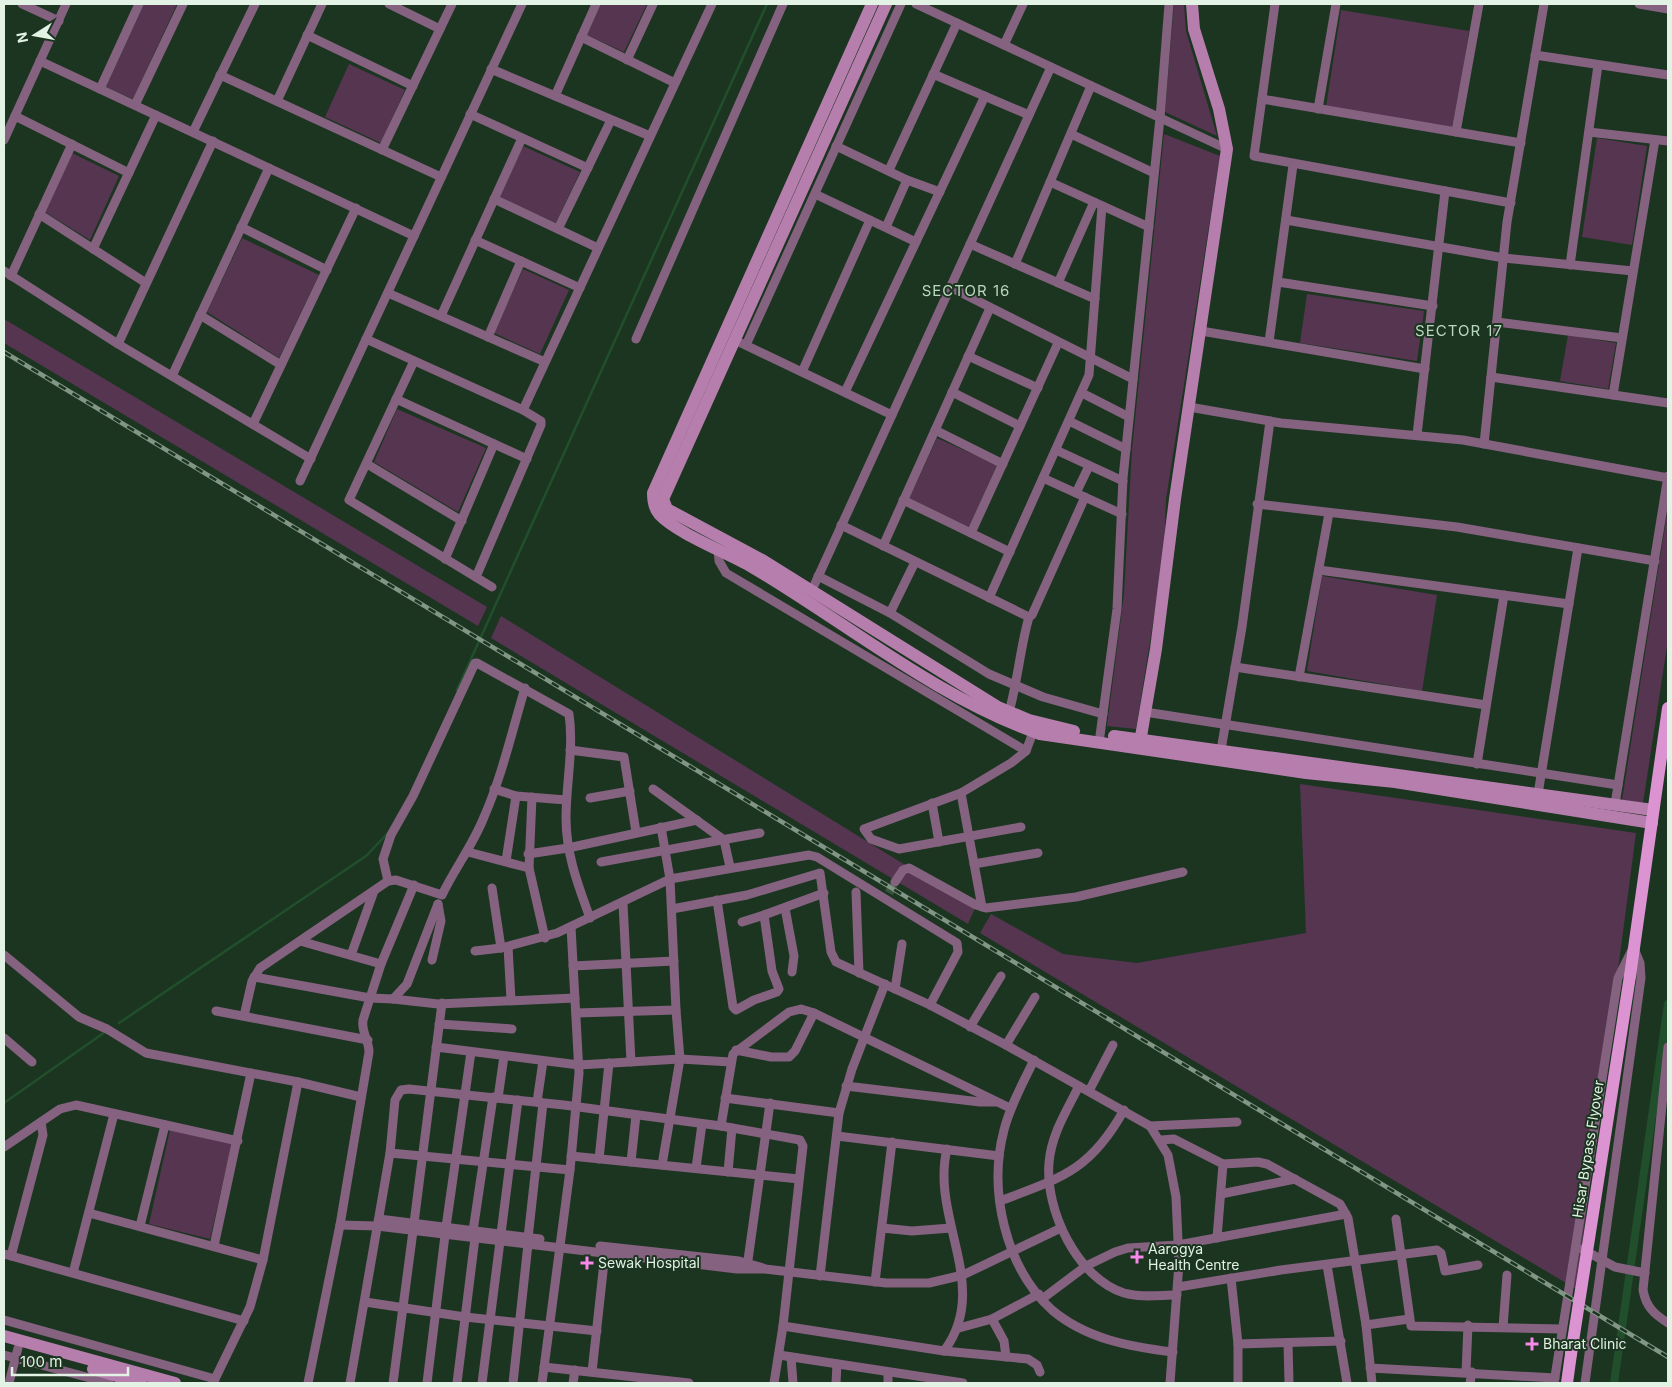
<svg xmlns="http://www.w3.org/2000/svg" width="1672" height="1387" font-family="Inter,sans-serif">
<style>
.green{fill:#553550}
.lines{fill:none;stroke-linecap:round;stroke-linejoin:round}
.stream{stroke:#214f2c;stroke-width:2.5}
.canal{stroke:#214f2c;stroke-width:8}
.street-tunnel{stroke:#3a513e;stroke-width:9;stroke-dasharray:9 4.5;stroke-linecap:butt}
.street{stroke:#856280;stroke-width:9}
.secondary{stroke:#b67ead;stroke-width:12}
.primary{stroke:#db93d1;stroke-width:12}
.rail-casing{stroke:#819685;stroke-width:4.5}
.rail{stroke:#1c3521;stroke-width:2.5;stroke-dasharray:8;stroke-linecap:butt}
.primary-bridge{stroke:#db93d1;stroke-width:12}
.poi-dot{fill:#f888ea;stroke:#1c3521;stroke-width:2}
.labels{text-anchor:middle;stroke-width:4;stroke-linejoin:round;paint-order:stroke}
.street-label{font-size:14px;fill:#e2f2e4;stroke:#1c3521}
.poi-label{font-size:14px;fill:#e2f2e4;stroke:#1c3521;text-anchor:start}
.neighbourhood-label{font-size:15px;letter-spacing:1px;fill:#b8d7bc;stroke:#1c3521}
</style>
<rect width="100%" height="100%" fill="#1c3521"/>
<g class="green">
<polygon points="144,4 177,4 133,99 106,87"/>
<polygon points="601,4 647,4 624,52 587,35"/>
<polygon points="1174,4 1184,4 1186,31 1217,136 1165,112"/>
<polygon points="1341,10 1469,31 1454,128 1326,107"/>
<polygon points="349,64 405,90 381,143 325,117"/>
<polygon points="1164,134 1220,156 1166,499 1164,554 1136,729 1107,726 1124,594 1132,449"/>
<polygon points="1597,138 1647,146 1632,245 1582,237"/>
<polygon points="523,146 580,172 556,223 500,197"/>
<polygon points="72,153 119,176 90,240 45,212"/>
<polygon points="242,238 319,275 279,358 207,312"/>
<polygon points="523,269 569,290 540,354 494,333"/>
<polygon points="1307,294 1424,311 1417,361 1300,343"/>
<polygon points="4,319 487,607 478,626 4,343"/>
<polygon points="1568,335 1616,343 1608,389 1560,381"/>
<polygon points="397,409 486,448 458,512 374,462"/>
<polygon points="937,438 997,465 969,527 909,499"/>
<polygon points="1668,507 1668,640 1643,803 1622,800"/>
<polygon points="1322,576 1437,595 1422,691 1307,671"/>
<polygon points="501,616 975,908 968,924 491,638"/>
<polygon points="1300,784 1636,833 1576,1289 980,933 991,914 1063,954 1137,963 1306,933"/>
<polygon points="170,1130 232,1144 210,1239 149,1224"/>
</g>
<g class="lines">
<g class="stream">
<polyline points="457,690 767,4"/>
<polyline points="119,1023 366,856 387,834"/>
<polyline points="4,1103 105,1032"/>
</g>
<polyline class="canal" points="1614,1383 1668,1004"/>
<polyline class="street-tunnel" points="889,893 895,882"/>
<g class="street">
<polyline points="22,4 59,21"/>
<polyline points="389,4 440,29"/>
<polyline points="916,4 1227,149"/>
<polyline points="1275,4 1254,156 1511,203"/>
<polyline points="1639,4 1668,9"/>
<polyline points="307,35 413,86"/>
<polyline points="581,37 675,83"/>
<polyline points="1004,45 1023,4"/>
<polyline points="1535,55 1668,75"/>
<polyline points="627,60 653,4"/>
<polyline points="40,61 414,236"/>
<polyline points="491,69 650,136"/>
<polyline points="933,74 1029,115"/>
<polyline points="220,75 441,177"/>
<polyline points="100,89 139,4"/>
<polyline points="555,96 596,4"/>
<polyline points="1262,99 1521,143"/>
<polyline points="277,101 322,4"/>
<polyline points="135,105 183,4"/>
<polyline points="1318,109 1336,4"/>
<polyline points="470,114 588,168"/>
<polyline points="15,116 129,173"/>
<polyline points="193,132 255,4"/>
<polyline points="1456,132 1479,4"/>
<polyline points="1589,132 1668,141"/>
<polyline points="1071,134 1154,173"/>
<polyline points="4,140 66,4"/>
<polyline points="836,146 907,180 940,192"/>
<polyline points="382,150 452,4"/>
<polyline points="889,170 957,23"/>
<polyline points="1050,182 1149,227"/>
<polyline points="815,194 916,242"/>
<polyline points="494,199 598,248"/>
<polyline points="39,214 146,283"/>
<polyline points="1286,220 1504,258 1633,271"/>
<polyline points="241,227 327,270"/>
<polyline points="886,227 907,180"/>
<polyline points="558,229 611,120"/>
<polyline points="475,240 580,288"/>
<polyline points="970,244 1095,299"/>
<polyline points="93,249 156,115"/>
<polyline points="1015,264 1091,86"/>
<polyline points="1570,265 1598,65"/>
<polyline points="4,271 118,344 311,459"/>
<polyline points="11,276 72,144"/>
<polyline points="1278,282 1433,306"/>
<polyline points="1058,283 1094,202"/>
<polyline points="950,287 1133,379"/>
<polyline points="388,293 545,362"/>
<polyline points="200,315 281,365"/>
<polyline points="441,316 522,138"/>
<polyline points="1497,322 1622,338"/>
<polyline points="1201,331 1425,369"/>
<polyline points="488,337 521,261"/>
<polyline points="366,339 523,410 541,421 541,425 476,577"/>
<polyline points="636,339 783,4"/>
<polyline points="1269,342 1293,165"/>
<polyline points="741,343 892,415"/>
<polyline points="118,344 213,141"/>
<polyline points="746,345 901,4"/>
<polyline points="968,356 1038,388"/>
<polyline points="414,361 349,500 492,587"/>
<polyline points="802,372 870,220"/>
<polyline points="172,376 269,168"/>
<polyline points="1491,377 1668,403"/>
<polyline points="845,392 985,96"/>
<polyline points="952,392 1020,426"/>
<polyline points="1082,393 1129,417"/>
<polyline points="1613,395 1655,140"/>
<polyline points="396,399 527,459"/>
<polyline points="1189,407 1281,423 1463,440 1668,478"/>
<polyline points="523,410 712,4"/>
<polyline points="1069,421 1126,449"/>
<polyline points="253,424 356,208"/>
<polyline points="935,430 1003,464"/>
<polyline points="1417,435 1445,191"/>
<polyline points="1484,444 1507,222 1544,4"/>
<polyline points="1056,450 1123,481"/>
<polyline points="367,464 462,521"/>
<polyline points="1043,478 1122,514"/>
<polyline points="300,481 522,4"/>
<polyline points="1076,493 1089,466"/>
<polyline points="903,500 1010,552"/>
<polyline points="1257,504 1457,527 1655,561"/>
<polyline points="841,525 1029,617 1032,615 1085,497"/>
<polyline points="971,533 1058,343"/>
<polyline points="883,546 990,308"/>
<polyline points="718,549 719,561 726,573 1026,751"/>
<polyline points="445,559 494,444"/>
<polyline points="1319,570 1569,604"/>
<polyline points="818,576 890,613 989,674 1043,697 1103,714"/>
<polyline points="812,590 1051,67"/>
<polyline points="989,598 1089,375 1102,206"/>
<polyline points="890,613 915,562"/>
<polyline points="1235,667 1486,705"/>
<polyline points="1299,677 1329,513"/>
<path d="M 1009,712 C 1018,680 1020,648 1029,617"/>
<polyline points="1145,712 1618,785"/>
<polyline points="1099,743 1117,609 1123,478 1160,118 1169,4"/>
<polyline points="570,750 624,757 636,832"/>
<polyline points="1221,750 1242,627 1270,421"/>
<polyline points="1477,764 1504,595"/>
<polyline points="494,789 516,796 566,800"/>
<polyline points="653,789 724,840 730,867"/>
<polyline points="961,793 982,907"/>
<polyline points="1538,794 1578,548"/>
<polyline points="532,797 529,868 545,938"/>
<polyline points="590,798 630,791"/>
<polyline points="932,803 939,842"/>
<polyline points="1615,804 1668,476"/>
<polyline points="661,827 670,879 676,1010 680,1059 662,1165"/>
<polyline points="1021,827 899,849 871,839 864,829 961,793 1011,763 1026,751 1035,727"/>
<polyline points="468,852 529,868"/>
<polyline points="528,854 568,848 697,820"/>
<polyline points="506,861 516,796"/>
<polyline points="601,862 760,833"/>
<polyline points="974,864 1038,853"/>
<path d="M 388,881 L 383,859 L 391,835 L 413,796 L 475,663 L 477,663 L 569,714 C 574,748 566,784 566,818 C 566,854 578,885 590,918"/>
<polyline points="895,882 903,870 909,868 976,905 986,908 1076,897 1183,872"/>
<polyline points="492,888 501,948"/>
<polyline points="856,892 859,973"/>
<polyline points="717,900 733,1007 736,1010 754,1000 777,992 779,989 772,971 764,915 742,922"/>
<polyline points="623,903 631,1062"/>
<polyline points="785,908 794,956 792,972"/>
<polyline points="672,909 747,895 820,873 831,952 836,962 930,1005 1006,1045 1150,1126 1168,1155 1176,1197 1179,1263 1170,1383"/>
<polyline points="764,915 824,893"/>
<polyline points="300,941 381,964"/>
<polyline points="508,947 511,1000"/>
<polyline points="475,951 501,948 557,933 670,879 809,855 817,857 957,943 958,952 930,1005"/>
<polyline points="4,955 79,1017 107,1029 146,1053 298,1082 361,1097"/>
<polyline points="351,955 374,891"/>
<polyline points="432,960 441,921 438,904"/>
<polyline points="573,966 674,961"/>
<polyline points="254,977 370,998 393,999 407,984 438,904"/>
<polyline points="895,989 902,944"/>
<polyline points="393,999 438,1004 575,998"/>
<polyline points="216,1011 368,1040"/>
<polyline points="576,1013 676,1010"/>
<path d="M 244,1016 L 252,981 L 260,968 L 388,881 L 396,880 L 442,895 C 455,868 473,845 484,817 C 502,776 512,731 525,688"/>
<polyline points="439,1024 512,1029"/>
<polyline points="970,1027 1001,976"/>
<polyline points="4,1038 32,1062"/>
<polyline points="1006,1045 1035,997"/>
<polyline points="436,1047 579,1065 680,1059 731,1062"/>
<path d="M 1668,1047 L 1643,1290 C 1646,1307 1654,1314 1668,1323"/>
<polyline points="736,1050 771,1057 789,1057 795,1051 814,1013"/>
<path d="M 1034,1060 C 1023,1083 1010,1106 1004,1130 C 988,1190 1005,1267 1052,1310 C 1086,1339 1131,1347 1173,1352"/>
<polyline points="846,1086 980,1102 996,1102"/>
<path d="M 1079,1086 C 1067,1110 1051,1135 1049,1163 C 1045,1210 1077,1278 1124,1293 C 1141,1298 1160,1295 1177,1295"/>
<polyline points="1089,1091 1113,1045"/>
<polyline points="498,1098 504,1056"/>
<polyline points="725,1098 839,1113"/>
<polyline points="537,1102 543,1061"/>
<polyline points="721,1126 733,1054 789,1012 801,1009 814,1013 1010,1108"/>
<polyline points="1150,1126 1237,1122"/>
<polyline points="837,1136 999,1156"/>
<polyline points="1161,1140 1174,1139 1223,1164 1217,1238"/>
<polyline points="4,1147 60,1109 76,1105 238,1141"/>
<polyline points="390,1153 570,1170"/>
<polyline points="571,1156 799,1179"/>
<polyline points="599,1159 609,1063"/>
<polyline points="631,1162 636,1115"/>
<polyline points="1223,1164 1258,1162 1267,1164 1340,1204 1348,1218 1366,1325 1372,1383"/>
<polyline points="696,1168 702,1124"/>
<polyline points="728,1172 732,1128"/>
<polyline points="1221,1194 1295,1179"/>
<path d="M 1000,1201 C 1061,1178 1090,1171 1124,1110"/>
<polyline points="89,1213 263,1260"/>
<polyline points="379,1219 540,1239"/>
<polyline points="1396,1219 1411,1326 1562,1329"/>
<polyline points="414,1223 442,1003"/>
<polyline points="340,1225 377,1226 737,1269 765,1269 886,1283 929,1283 963,1275 1061,1228"/>
<polyline points="140,1226 165,1125"/>
<polyline points="882,1228 912,1231 951,1228"/>
<polyline points="473,1231 493,1097"/>
<polyline points="528,1238 543,1103"/>
<polyline points="214,1246 251,1073"/>
<polyline points="600,1246 739,1261 763,1268"/>
<polyline points="1582,1249 1615,1267 1645,1273"/>
<polyline points="4,1254 244,1321"/>
<polyline points="11,1256 43,1135 41,1122"/>
<polyline points="1327,1265 1347,1383"/>
<polyline points="747,1267 770,1103"/>
<polyline points="73,1273 114,1114"/>
<polyline points="820,1276 839,1113 852,1069 885,984"/>
<polyline points="1231,1278 1238,1344 1238,1383"/>
<polyline points="875,1282 892,1142"/>
<polyline points="1178,1287 1281,1270 1437,1250 1441,1253 1445,1271 1478,1265"/>
<polyline points="1042,1299 1086,1266 1115,1252 1128,1248 1178,1245 1346,1214"/>
<polyline points="365,1302 465,1317 597,1331"/>
<polyline points="992,1319 1004,1341 1006,1357"/>
<polyline points="4,1320 215,1379"/>
<polyline points="1366,1325 1409,1319"/>
<polyline points="783,1326 944,1351 1028,1359 1037,1365 1040,1372"/>
<polyline points="1503,1327 1507,1275"/>
<polyline points="959,1328 992,1319 1039,1294"/>
<polyline points="1288,1343 1289,1383"/>
<polyline points="1238,1344 1341,1341"/>
<path d="M 944,1351 C 992,1287 930,1218 947,1149"/>
<polyline points="4,1355 109,1383"/>
<polyline points="779,1355 963,1383"/>
<polyline points="791,1357 793,1383"/>
<polyline points="544,1367 689,1383"/>
<polyline points="1370,1368 1555,1378"/>
<polyline points="592,1372 605,1253"/>
<polyline points="888,1372 888,1383"/>
<polyline points="1466,1372 1468,1325"/>
<polyline points="9,1383 18,1348"/>
<polyline points="213,1383 250,1307 263,1260 298,1082"/>
<path d="M 308,1383 L 340,1225 L 369,1052 C 369,1040 361,1032 363,1020 L 381,964 L 414,885"/>
<polyline points="350,1383 390,1153 395,1100 401,1090 409,1089 564,1105 721,1126 800,1140 803,1146 783,1326 774,1383"/>
<polyline points="393,1383 413,1231"/>
<polyline points="427,1383 446,1227 471,1052"/>
<polyline points="457,1383 475,1238"/>
<polyline points="482,1383 518,1100"/>
<polyline points="513,1383 528,1244"/>
<polyline points="542,1383 570,1170 579,1073 571,927"/>
<polyline points="573,1383 575,1370"/>
<polyline points="836,1383 837,1364"/>
<polyline points="1470,1383 1472,1372"/>
<polyline points="1554,1383 1618,978 1631,952"/>
<polyline points="1585,1383 1641,978 1640,963 1635,951"/>
</g>
<g class="secondary">
<path d="M 872,4 L 653,493 C 653,501 654,508 659,514 C 676,533 728,553 752,567 C 847,623 935,697 1040,734 L 1306,773 L 1395,782 L 1652,823"/>
<polyline points="886,4 663,499 667,509 764,561 998,707 1029,720 1074,731"/>
<polyline points="1114,736 1653,810"/>
<polyline points="1139,748 1156,649 1175,499 1227,149 1219,109 1194,29 1192,4"/>
<polyline points="4,1336 175,1383"/>
<polyline points="93,1369 141,1383"/>
</g>
<g class="primary">
<polyline points="1630,976 1668,708"/>
<polyline points="1567,1383 1571,1354"/>
</g>
<defs>
<polyline id="rail" points="4,352 1668,1357"/>
</defs>
<use href="#rail" class="rail-casing"/>
<use href="#rail" class="rail"/>
<polyline class="primary-bridge" points="1571,1354 1630,976"/>
</g>
<g class="poi-dot">
<path d="M1134.5 1249.5h5v5h5v5h-5v5h-5v-5h-5v-5h5z"/>
<path d="M584.5 1255.5h5v5h5v5h-5v5h-5v-5h-5v-5h5z"/>
<path d="M1529.5 1336.5h5v5h5v5h-5v5h-5v-5h-5v-5h5z"/>
</g>
<g class="labels">
<g class="street-label">
<text transform="translate(1588 1149) rotate(-81)" y="5">Hisar Bypass Flyover</text>
</g>
<g class="poi-label">
<text x="1148" y="1254">Aarogya<tspan x="1148" dy="16">Health Centre</tspan></text>
<text x="598" y="1268">Sewak Hospital</text>
<text x="1543" y="1349">Bharat Clinic</text>
</g>
<g class="neighbourhood-label">
<text x="966" y="296">SECTOR 16</text>
<text x="1459" y="336">SECTOR 17</text>
</g>
</g>
<rect width="1672" height="1387" fill="none" stroke="#e2f2e4" stroke-width="10"/>
<g transform="translate(35 35) rotate(259)" stroke="#1c3521" stroke-width="4" paint-order="stroke">
<path d="M0-4L9 19L0 12L-9 19Z" fill="#e2f2e4"/>
<text y="-8" font-size="14" font-weight="bold" text-anchor="middle" fill="#e2f2e4">N</text>
</g>
<path d="M12 1367v8h116v-8" fill="none" stroke="#e2f2e4" stroke-width="2.5"/>
<text x="20" y="1367" font-size="15" fill="#e2f2e4" stroke="#1c3521" stroke-width="4" paint-order="stroke">100 m</text>
</svg>
